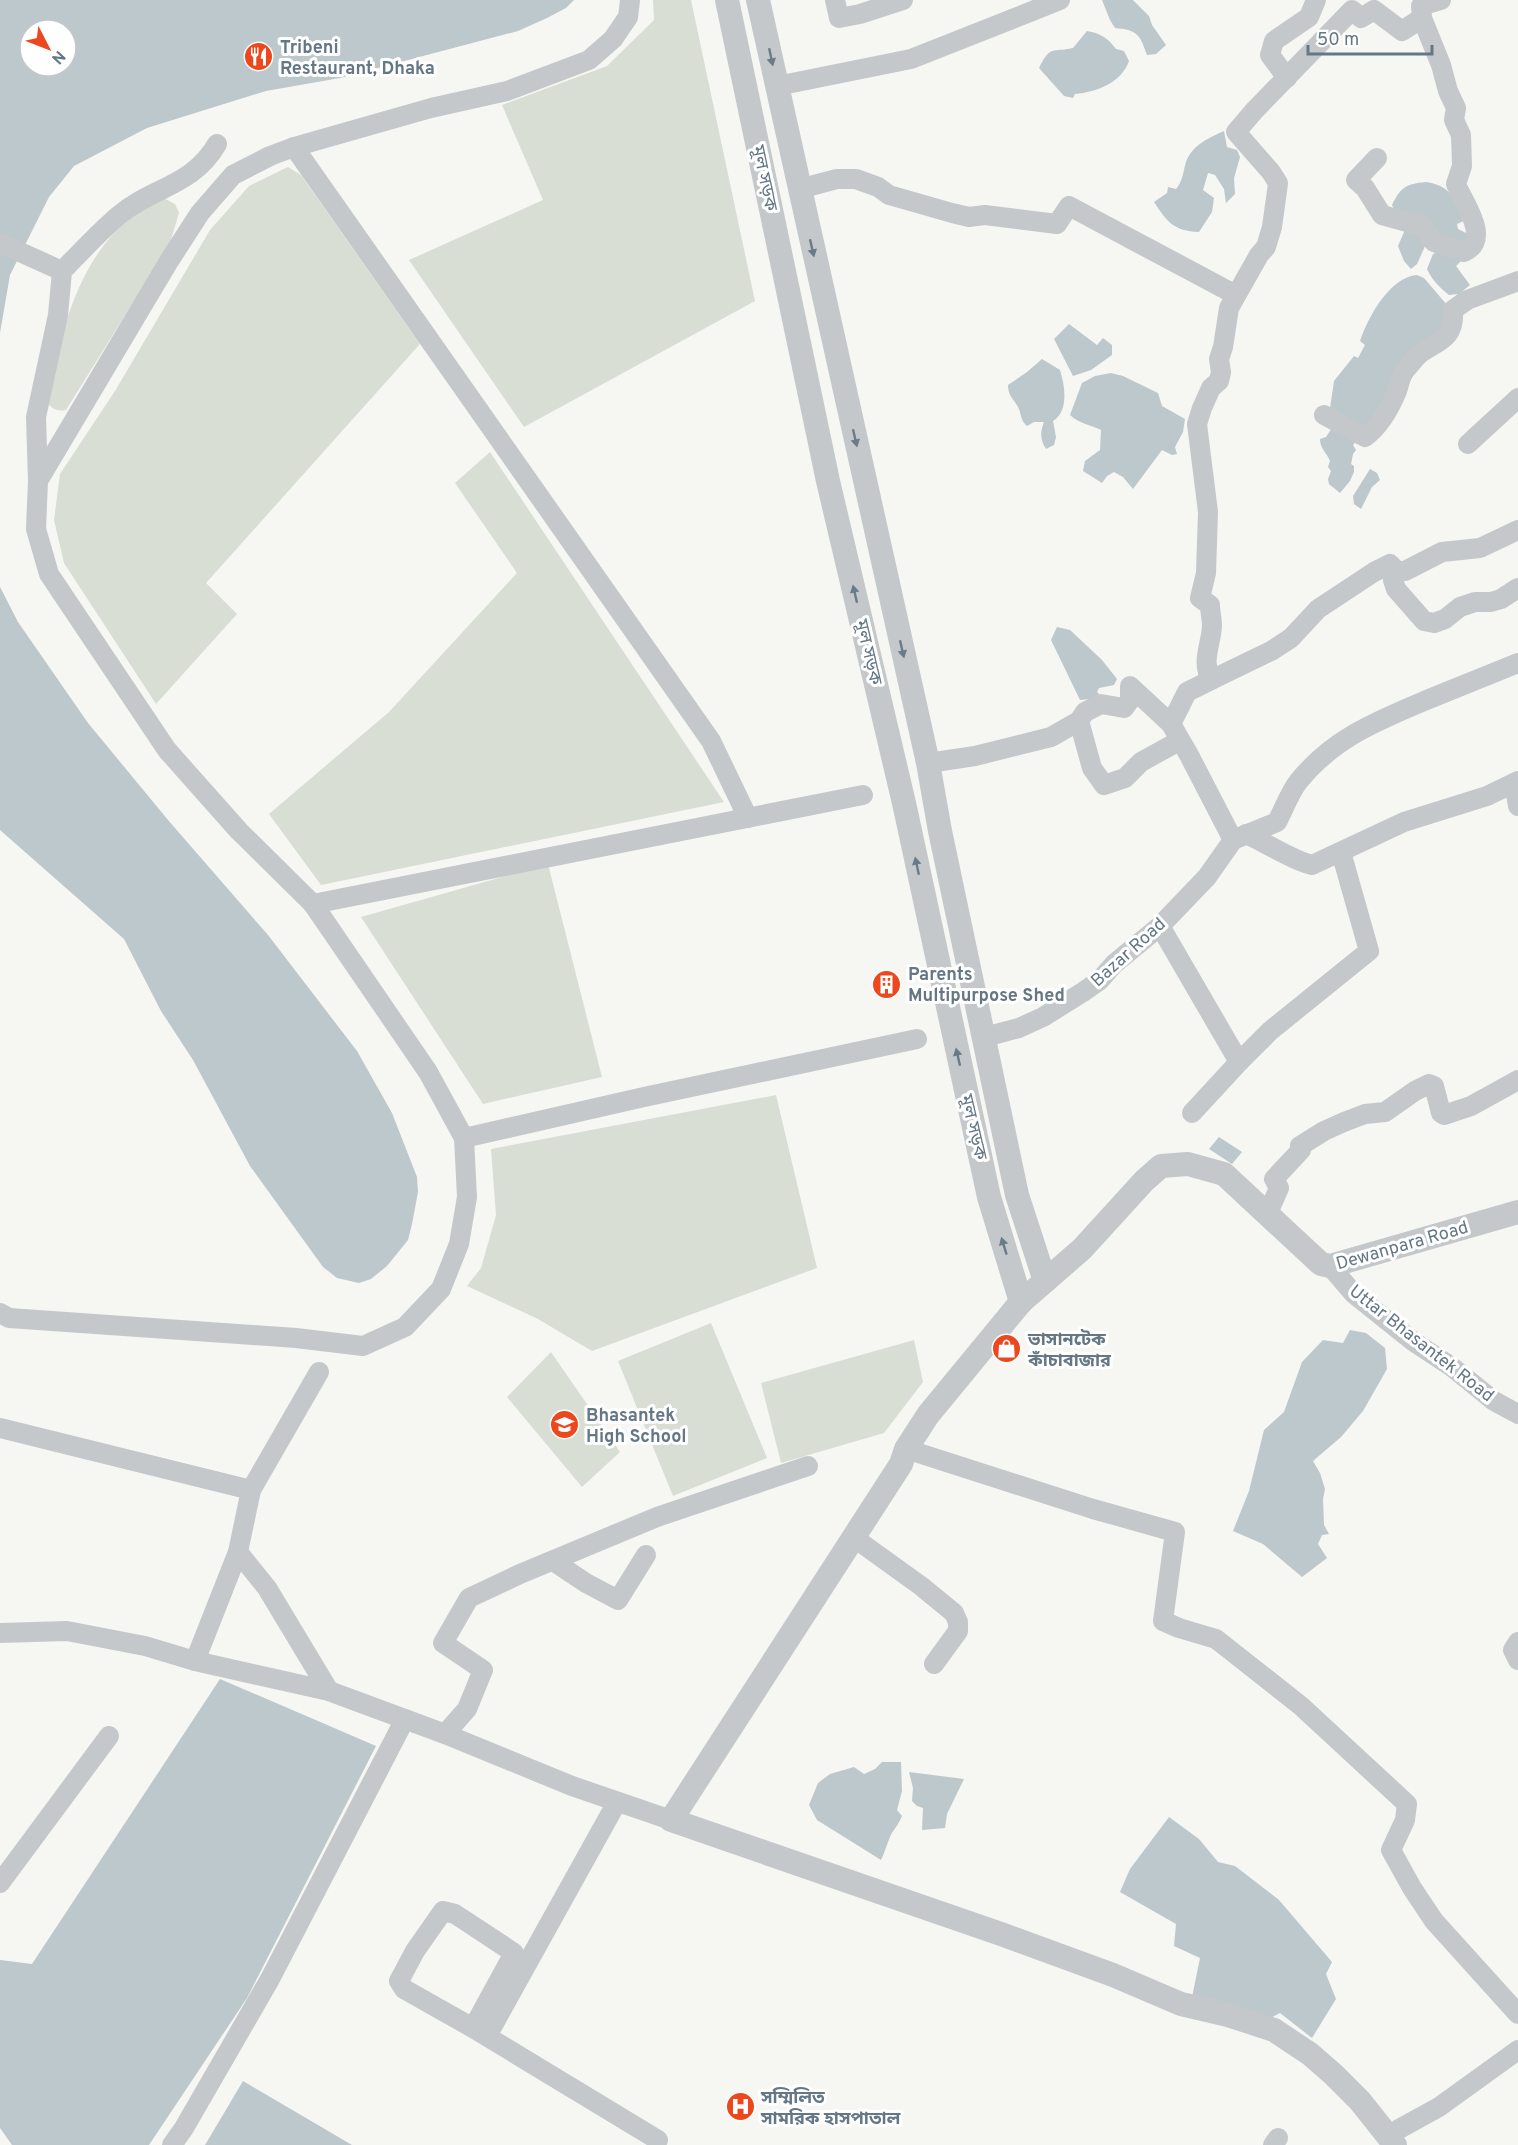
<svg xmlns="http://www.w3.org/2000/svg" width="1518" height="2145" font-family="Overpass,'Noto Sans Bengali',sans-serif">
<style>
.green{fill:#d8ded3}
.water{fill:#bcc8cc;fill-rule:evenodd}
.lines{fill:none;stroke-linecap:round;stroke-linejoin:round}
.minor{stroke:#c4c8cb;stroke-width:20}
.tertiary{stroke:#c4c8cb;stroke-width:24}
.oneway{fill:#697b88}
.labels{text-anchor:middle;stroke-width:6;stroke-linejoin:round;paint-order:stroke}
.poi-label{font-size:18px;font-weight:bold;fill:#647785;stroke:#fff;text-anchor:start}
.street-label{font-size:18px;fill:#647785;stroke:#fff}
</style>
<rect width="100%" height="100%" fill="#f6f6f3"/>
<g class="green">
<polygon points="653,0 691,0 755,301 524,427 409,260 543,200 502,105 607,66 654,20"/>
<polygon points="288,167 301,175 420,344 206,583 237,614 156,704 64,563 54,520 60,474 115,391 210,230 249,186"/>
<path d="M 160,196 L 175,204 L 179,213 L 170,243 L 66,410 C 56,412 51,408 45,400 C 61,341 72,277 116,231 C 129,218 146,207 160,196 Z"/>
<polygon points="490,452 724,802 321,885 269,814 389,712 517,573 455,483"/>
<polygon points="548,864 602,1077 483,1104 361,917"/>
<polygon points="776,1095 817,1268 592,1351 538,1319 467,1286 481,1268 496,1215 491,1149"/>
<polygon points="711,1323 767,1458 673,1496 618,1361"/>
<polygon points="914,1340 923,1382 884,1433 781,1463 761,1383"/>
<polygon points="551,1352 620,1452 582,1487 507,1397"/>
</g>
<g class="water">
<path d="M 0,0 L 574,0 L 566,8 L 547,18 L 518,31 L 340,78 L 266,91 L 147,128 L 74,166 L 49,197 L 10,275 L 0,333 ZM 30,30 L 66,30 L 66,66 L 30,66 Z"/>
<path d="M 1102,0 L 1133,0 L 1149,16 L 1152,25 L 1166,45 L 1156,54 L 1147,55 C 1140,34 1137,30 1115,28 L 1110,20 Z"/>
<path d="M 1087,31 C 1100,33 1108,38 1116,49 L 1124,51 L 1129,61 C 1121,83 1097,92 1075,94 L 1073,98 L 1064,96 L 1039,68 C 1051,44 1052,53 1073,48 Z"/>
<path d="M 1224,131 L 1227,147 L 1237,150 L 1240,157 L 1234,178 L 1235,194 L 1226,203 L 1224,189 L 1215,175 L 1208,173 L 1203,190 L 1214,198 L 1212,212 L 1199,232 C 1174,231 1167,222 1154,202 L 1167,193 L 1168,187 L 1176,189 C 1183,181 1183,172 1186,162 C 1193,144 1209,138 1224,131 Z"/>
<path d="M 1426,182 C 1452,186 1455,200 1464,221 L 1457,224 L 1458,229 L 1468,234 L 1470,241 L 1442,244 L 1427,224 L 1428,219 L 1423,217 L 1398,217 L 1392,205 C 1401,187 1406,184 1426,182 Z"/>
<polygon points="1407,225 1426,244 1417,264 1411,269 1404,261 1398,246"/>
<path d="M 1447,249 L 1462,260 L 1456,266 L 1470,285 L 1459,294 L 1449,295 C 1440,288 1432,280 1427,269 L 1433,254 Z"/>
<path d="M 1417,275 L 1424,278 L 1447,305 L 1450,320 L 1360,432 L 1330,408 L 1334,381 L 1354,356 L 1358,358 L 1365,345 L 1360,341 C 1368,317 1390,277 1417,275 Z"/>
<polygon points="1069,324 1097,345 1103,338 1112,345 1112,355 1091,370 1073,376 1054,339"/>
<path d="M 1042,359 L 1060,370 C 1065,386 1069,411 1053,421 L 1056,437 L 1054,445 L 1046,449 C 1040,440 1040,432 1044,422 L 1034,422 L 1027,426 C 1020,420 1022,415 1018,407 C 1013,398 1008,396 1008,385 L 1027,372 Z"/>
<path d="M 1111,373 L 1123,376 L 1158,393 L 1162,406 L 1185,419 L 1183,432 L 1175,447 L 1177,454 L 1172,455 L 1162,450 L 1133,489 L 1123,477 L 1114,472 L 1107,476 L 1102,483 L 1083,471 L 1085,461 L 1100,450 L 1101,430 C 1091,425 1078,423 1070,415 L 1082,383 L 1095,376 Z"/>
<path d="M 1332,428 L 1357,440 L 1353,445 L 1356,450 L 1353,454 L 1351,464 L 1354,466 L 1354,472 L 1350,481 L 1340,493 L 1329,484 L 1328,479 L 1331,471 L 1328,467 L 1330,461 C 1327,453 1320,449 1320,439 L 1326,437 Z"/>
<polygon points="1370,469 1377,473 1380,480 1372,487 1361,509 1354,504 1353,496"/>
<polygon points="0,587 18,622 88,723 168,820 268,935 357,1051 392,1113 417,1177 418,1192 412,1224 408,1240 387,1266 371,1279 359,1283 337,1278 323,1267 250,1166 193,1060 161,1011 124,939 0,830"/>
<polygon points="1057,627 1070,630 1102,660 1117,679 1114,685 1099,688 1097,692 1099,694 1092,699 1080,700 1051,640"/>
<polygon points="1219,1137 1242,1152 1232,1164 1209,1149"/>
<polygon points="1350,1330 1366,1333 1385,1348 1387,1369 1363,1411 1341,1437 1313,1461 1320,1473 1325,1489 1323,1499 1324,1525 1329,1534 1322,1535 1318,1544 1327,1558 1302,1577 1263,1544 1233,1531 1249,1491 1264,1430 1284,1412 1302,1362 1323,1340 1343,1343"/>
<polygon points="220,1679 376,1746 247,1998 149,2145 12,2145 0,2128 0,1960 32,1964"/>
<path d="M 882,1762 L 901,1762 L 902,1791 L 897,1810 L 902,1816 C 899,1823 896,1827 892,1833 C 888,1840 885,1852 881,1860 L 817,1820 L 809,1805 L 818,1783 L 830,1774 L 854,1767 L 864,1774 L 875,1769 Z"/>
<polygon points="909,1772 964,1779 947,1814 945,1828 922,1830 923,1808 917,1806 912,1801 913,1788"/>
<polygon points="1169,1817 1199,1839 1218,1862 1235,1866 1279,1900 1332,1962 1326,1974 1336,1999 1312,2038 1280,2013 1265,2021 1191,2002 1200,1958 1174,1946 1176,1924 1120,1892 1130,1869"/>
<polygon points="243,2081 352,2145 205,2145"/>
</g>
<g class="lines">
<g class="minor">
<polyline points="835,0 839,18 860,14 903,0"/>
<path d="M 1422,18 L 1402,31 L 1374,10 L 1361,18 L 1352,10 L 1254,111 L 1236,132 L 1271,172 L 1278,183 L 1277,191 L 1272,227 L 1266,247 L 1259,255 L 1229,308 L 1223,347 L 1219,359 L 1221,372 L 1219,381 L 1211,388 L 1202,408 L 1197,424 L 1208,512 L 1206,573 L 1200,598 L 1210,605 C 1210,612 1212,619 1212,626 C 1211,645 1201,661 1211,680 L 1271,651 L 1291,638 L 1318,609 L 1374,572 L 1390,564 L 1397,571 L 1405,571 L 1442,552 L 1480,548 L 1518,530"/>
<polyline points="1287,78 1270,55 1274,41 1309,17 1316,0"/>
<polyline points="777,86 911,59 1060,0"/>
<polyline points="294,147 711,741 748,818"/>
<path d="M 1377,158 L 1356,180 L 1365,188 L 1382,215 L 1422,226 L 1434,242 L 1464,252 C 1492,239 1463,202 1456,184 L 1462,166 L 1461,135 L 1454,120 L 1456,108 L 1448,91 L 1441,65 L 1422,18 L 1421,6 L 1441,0"/>
<polyline points="799,189 837,179 856,179 878,187 889,195 952,213 969,217 985,215 1057,224 1069,206 1236,295"/>
<polyline points="0,243 62,271"/>
<path d="M 1324,415 L 1365,437 C 1380,426 1390,408 1397,391 C 1400,382 1400,376 1406,369 C 1411,364 1416,356 1422,352 C 1441,340 1455,337 1453,310 L 1467,300 L 1518,281"/>
<polyline points="1468,444 1518,398"/>
<path d="M 38,481 L 36,417 L 58,315 L 62,271 C 80,253 98,233 118,216 C 152,187 193,186 217,144"/>
<polyline points="1397,571 1393,580 1396,589 1424,621 1434,623 1445,619 1460,607 1475,602 1491,602 1501,599 1518,588"/>
<polyline points="1079,721 1092,768 1104,785 1125,778 1141,762 1179,741"/>
<polyline points="1171,724 1187,692 1211,680"/>
<polyline points="928,763 975,756 1051,737 1079,721 1085,712 1101,704 1124,708 1130,700 1130,686 1171,724 1189,755 1233,840"/>
<polyline points="1514,783 1518,806"/>
<path d="M 1246,834 C 1267,843 1291,860 1312,865 L 1404,822 L 1487,796 L 1518,781"/>
<polyline points="313,904 863,795"/>
<polyline points="1160,926 1239,1062 1192,1113"/>
<path d="M 985,1037 L 1019,1028 L 1043,1017 L 1083,992 L 1100,980 L 1114,964 L 1160,926 L 1207,877 L 1233,840 L 1277,822 C 1284,809 1289,794 1298,782 C 1333,738 1379,720 1429,699 C 1458,687 1488,675 1518,663"/>
<polyline points="1239,1062 1270,1031 1369,951 1341,852"/>
<polyline points="464,1138 644,1097 917,1039"/>
<polyline points="1268,1213 1279,1188 1274,1179 1301,1150 1300,1146 1324,1131 1344,1122 1365,1114 1385,1112 1415,1091 1429,1084 1434,1086 1441,1113 1444,1115 1471,1106 1518,1080"/>
<polyline points="1330,1266 1354,1294 1414,1342 1452,1367 1494,1401 1518,1414"/>
<polyline points="0,1313 9,1318 296,1338 363,1346 405,1327 441,1289 459,1244 467,1197 464,1138 428,1072 313,904 239,831 167,750 49,574 36,529 38,481 169,261 200,213 233,175 270,156 294,147 431,108 507,91 589,60 613,39 628,17 630,0"/>
<polyline points="0,1428 251,1490"/>
<polyline points="906,1449 1093,1509 1175,1532 1163,1621 1179,1628 1216,1639 1301,1706 1407,1804 1405,1820 1391,1850 1412,1888 1434,1921 1518,2014"/>
<polyline points="853,1537 921,1586 954,1613 958,1622 958,1631 934,1664"/>
<polyline points="238,1552 267,1588 329,1691"/>
<polyline points="553,1561 586,1583 618,1600 646,1555"/>
<polyline points="0,1633 67,1631 145,1646 195,1661 329,1691 445,1734 572,1786 671,1820"/>
<polyline points="1518,1642 1513,1650 1518,1660"/>
<polyline points="195,1661 238,1552 251,1490 319,1372"/>
<polyline points="445,1734 467,1709 483,1670 443,1643 469,1598 520,1574 657,1517 808,1466"/>
<polyline points="0,1883 109,1736"/>
<polyline points="473,2028 514,1953 455,1914 443,1911 415,1951 399,1981 404,1989 473,2028 658,2140"/>
<polyline points="487,2036 617,1802"/>
<polyline points="1390,2138 1399,2129 1439,2107 1518,2050"/>
<polyline points="172,2145 184,2128 270,1979 405,1719"/>
<polyline points="1273,2145 1278,2138"/>
</g>
<g class="tertiary">
<polyline points="727,0 828,481 904,803 989,1197 1021,1302"/>
<polyline points="758,0 928,763 940,831 1017,1195 1045,1281"/>
<polyline points="1395,2145 1360,2101 1333,2074 1310,2054 1274,2030 1228,2015 1181,2004 1113,1975 1001,1934 671,1820 901,1464 906,1449 928,1415 1021,1302 1082,1249 1144,1181 1161,1166 1188,1164 1224,1174 1321,1264 1330,1266 1518,1212"/>
</g>
</g>
<defs><path id="oneway-solid" d="M-6-.8H1V-3.2L6.5 0L1 3.2V.8H-6Z" transform="scale(1.5)"/></defs>
<g class="oneway">
<use href="#oneway-solid" transform="translate(771 57) rotate(78)"/>
<use href="#oneway-solid" transform="translate(812 248) rotate(77)"/>
<use href="#oneway-solid" transform="translate(855 438) rotate(77)"/>
<use href="#oneway-solid" transform="translate(855 594) rotate(-103)"/>
<use href="#oneway-solid" transform="translate(902 649) rotate(77)"/>
<use href="#oneway-solid" transform="translate(917 866) rotate(-102)"/>
<use href="#oneway-solid" transform="translate(958 1057) rotate(-103)"/>
<use href="#oneway-solid" transform="translate(1004 1246) rotate(-107)"/>
</g>
<defs>
<symbol id="restaurant-disc" viewBox="-11 -11 22 22"><circle r="9.5" fill="#ec471d" stroke="#fff"/><path d="M-5-6h1v4h1v-4h1v4h1v-4h1v5L-1.5 .5V6h-2V.5L-5-1ZM5-6V6H3V1.5H1.5Q1.5-4 5-6Z" fill="#fff"/></symbol>
<symbol id="building-disc" viewBox="-11 -11 22 22"><circle r="9.5" fill="#ec471d" stroke="#fff"/><path d="M-4-6H4V6H1V3H-1V6H-4ZM-2.5-4.3h1.7v1.8h-1.7ZM.8-4.3h1.7v1.8H.8ZM-2.5-1h1.7V.8h-1.7ZM.8-1h1.7V.8H.8Z" fill="#fff"/></symbol>
<symbol id="shop-disc" viewBox="-11 -11 22 22"><circle r="9.5" fill="#ec471d" stroke="#fff"/><path d="M-5-2.5h2.3a2.7 3.5 0 0 1 5.4 0H5L5.5 6h-11ZM-1.5-2.5h3a1.5 2.3 0 0 0-3 0Z" fill="#fff"/></symbol>
<symbol id="school-disc" viewBox="-11 -11 22 22"><circle r="9.5" fill="#ec471d" stroke="#fff"/><path d="M0-5L7-2L0 1L-7-2ZM-4 1L0 2.5L4 1V4Q0 6-4 4Z" fill="#fff"/></symbol>
<symbol id="hospital-disc" viewBox="-11 -11 22 22"><circle r="9.5" fill="#ec471d" stroke="#fff"/><path d="M-5-5h3v3.5h4V-5h3V5h-3V1.5h-4V5h-3Z" fill="#fff"/></symbol>
</defs>
<g fill-rule="evenodd">
<use href="#restaurant-disc" x="242" y="40" width="33" height="33"/>
<use href="#building-disc" x="870" y="968" width="33" height="33"/>
<use href="#shop-disc" x="990" y="1332" width="33" height="33"/>
<use href="#school-disc" x="548" y="1408" width="33" height="33"/>
<use href="#hospital-disc" x="724" y="2090" width="33" height="33"/>
</g>
<g class="labels">
<g class="poi-label">
<text x="280" y="53">Tribeni<tspan x="280" dy="21">Restaurant, Dhaka</tspan></text>
<text x="908" y="980">Parents<tspan x="908" dy="21">Multipurpose Shed</tspan></text>
<text x="1028" y="1345">ভাসানটেক<tspan x="1028" dy="21">কাঁচাবাজার</tspan></text>
<text x="586" y="1421">Bhasantek<tspan x="586" dy="21">High School</tspan></text>
<text x="761" y="2103">সম্মিলিত<tspan x="761" dy="21">সামরিক হাসপাতাল</tspan></text>
</g>
<g class="street-label">
<text transform="translate(765 178) rotate(78)" y="6">মূল সড়ক</text>
<text transform="translate(869 652) rotate(77)" y="6">মূল সড়ক</text>
<text transform="translate(1128 952) rotate(-42)" y="6">Bazar Road</text>
<text transform="translate(974 1127) rotate(77)" y="6">মূল সড়ক</text>
<text transform="translate(1402 1245) rotate(-16)" y="6">Dewanpara Road</text>
<text transform="translate(1422 1343) rotate(38)" y="6">Uttar Bhasantek Road</text>
</g>
</g>
<g transform="translate(48 48) rotate(132)"><circle r="28" fill="#ffffff" stroke="#c1c9ce" stroke-width="1.5"/>
<path d="M0-4.5L10 22L0 15L-10 22Z" fill="#ec471d"/>
<text y="-9" font-size="16" font-weight="bold" text-anchor="middle" fill="#647785">N</text>
</g>
<path d="M1308 45v9h124v-9" fill="none" stroke="#647785" stroke-width="3"/>
<text x="1317" y="45" font-size="18" fill="#647785" stroke="#ffffff" stroke-width="4.5" paint-order="stroke">50 m</text>
</svg>
